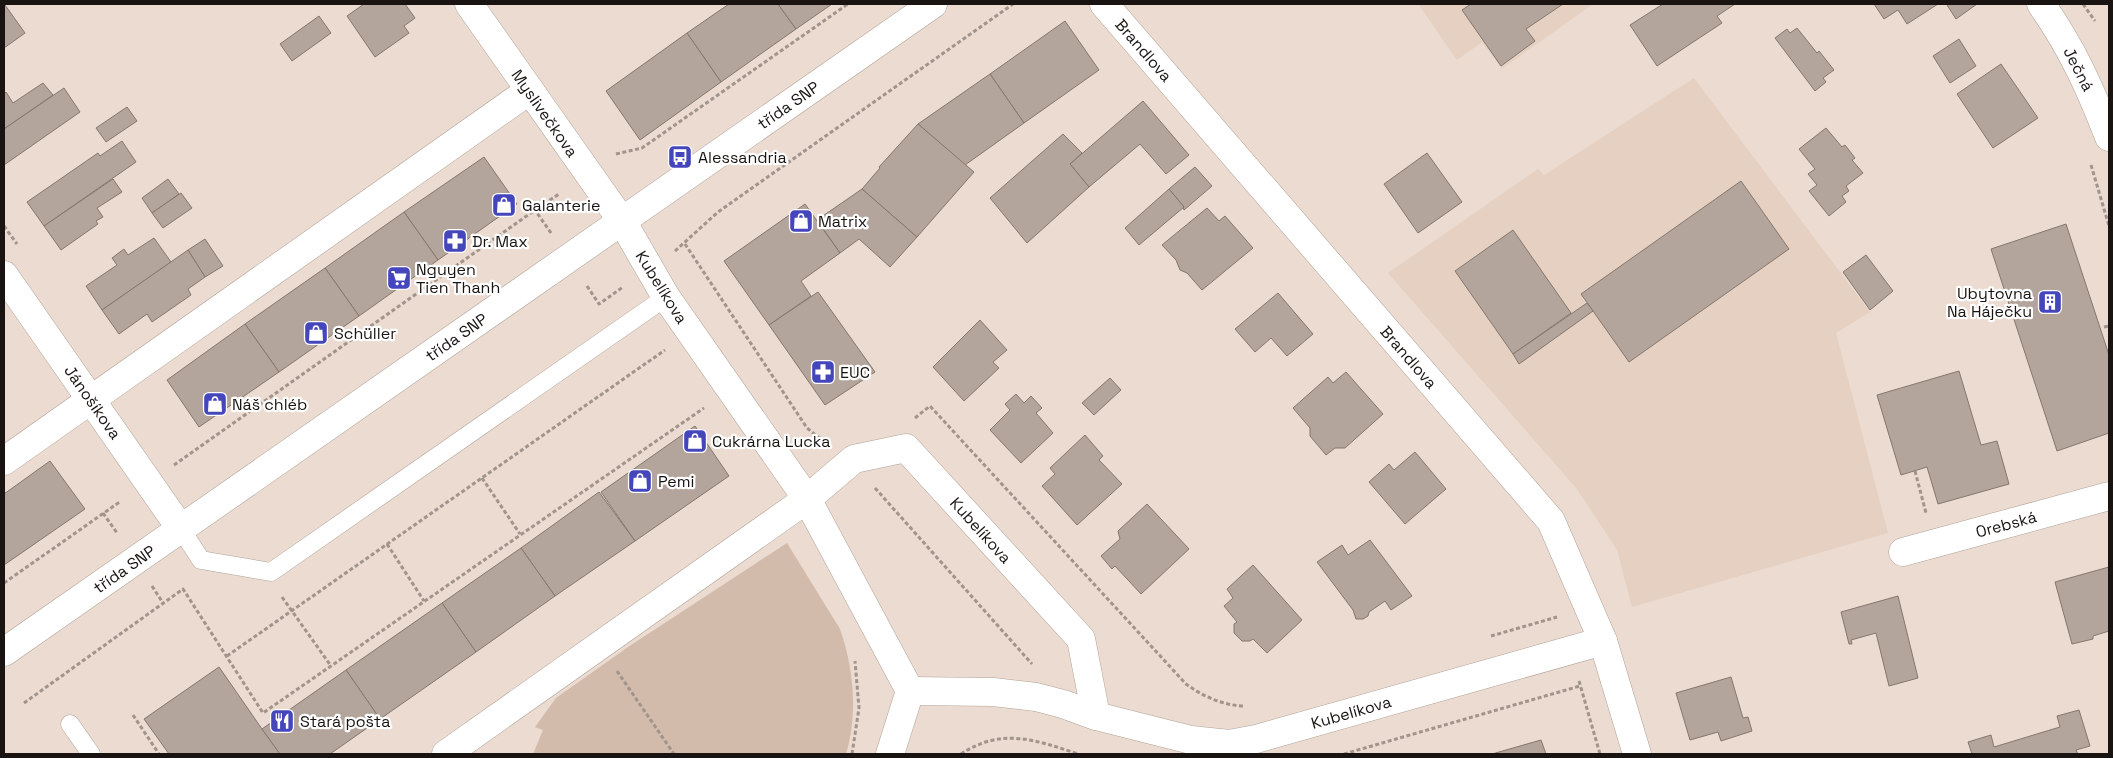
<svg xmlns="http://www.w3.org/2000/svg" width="2113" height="758" font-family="'Space Grotesk',sans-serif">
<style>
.built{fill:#e6d0c1}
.green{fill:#d3bbab}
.building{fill:#b3a59b;stroke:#84776e}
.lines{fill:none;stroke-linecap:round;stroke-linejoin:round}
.lane-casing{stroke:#b1a298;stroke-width:19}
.street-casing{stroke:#b1a298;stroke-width:29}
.secondary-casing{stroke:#b1a298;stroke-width:29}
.path{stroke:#a0948c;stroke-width:3;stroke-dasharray:4 2.5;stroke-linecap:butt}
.lane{stroke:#fff;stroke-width:18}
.street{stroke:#fff;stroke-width:28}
.secondary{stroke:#fff;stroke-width:28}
.labels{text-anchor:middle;stroke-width:4.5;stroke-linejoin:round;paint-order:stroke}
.street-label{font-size:16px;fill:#191411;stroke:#fff}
.poi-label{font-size:16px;fill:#191411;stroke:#fff;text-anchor:start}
</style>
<rect width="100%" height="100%" fill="#ebdbd1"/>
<g class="built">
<polygon points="1418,4 1593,4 1502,69 1482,42 1457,60"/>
<polygon points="1694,78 1870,312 1836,333 1888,533 1632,607 1617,550 1577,489 1388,273 1538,169 1544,175"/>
</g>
<path class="green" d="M 787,543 L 840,629 C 854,669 858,714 846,754 L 533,754 L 543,730 L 535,727 L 556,698 L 628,647 Z"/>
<g class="building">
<polygon points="364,4 405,4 415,18 404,26 409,33 375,57 347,16"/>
<polygon points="729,4 778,4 796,29 721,82 687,33"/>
<polygon points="778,4 832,4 796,29"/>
<polygon points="1471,4 1563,4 1526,29 1535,41 1501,66 1462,10"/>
<polygon points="1663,4 1735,4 1717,16 1722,23 1657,66 1630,25"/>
<polygon points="1874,4 1938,4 1907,24 1898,10 1884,19"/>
<polygon points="1949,4 1977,4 1956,19 1947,5"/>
<polygon points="5,5 25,33 4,48 4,6"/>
<polygon points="319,16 331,33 292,61 280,44"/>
<polygon points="1065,21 1099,70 1024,123 990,74"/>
<polygon points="1797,28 1817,53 1819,51 1834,70 1823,78 1826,82 1815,91 1775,38 1787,29 1790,33"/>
<polygon points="687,33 721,82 640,140 606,91"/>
<polygon points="1959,39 1976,66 1950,83 1933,56"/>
<polygon points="2001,64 2038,118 1993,148 1957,94"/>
<polygon points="990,74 1024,123 965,165 918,124"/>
<polygon points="43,83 53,95 4,129 4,94 6,92 13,103"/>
<polygon points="64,88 80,112 4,165 4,129"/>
<polygon points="1143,101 1189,155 1166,174 1140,144 1089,187 1070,164"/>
<polygon points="127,107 137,121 106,142 96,128"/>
<polygon points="918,124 974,172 917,237 862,189 880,168 879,167"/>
<polygon points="1826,128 1842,147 1845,145 1855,158 1852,160 1863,173 1846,186 1849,191 1842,196 1846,202 1829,216 1809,191 1817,185 1808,174 1815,169 1799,149"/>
<polygon points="1063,134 1082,153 1070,164 1089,187 1027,243 990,198"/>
<polygon points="122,141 136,162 44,226 27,202 98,153 100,156"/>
<polygon points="1427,153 1462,202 1418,233 1384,184"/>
<polygon points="484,157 517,204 438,260 404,212"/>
<polygon points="1195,167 1212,186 1184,210 1183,208 1184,207 1169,189"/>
<polygon points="113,179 122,192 97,208 103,217 96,221 98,224 61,250 44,226"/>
<polygon points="168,179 179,194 152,213 142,198"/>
<polygon points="1741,181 1789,249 1629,362 1581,294"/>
<polygon points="862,189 917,237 890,267 859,239 840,253 817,220"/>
<polygon points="1169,189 1184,207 1139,245 1125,228"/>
<polygon points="181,193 192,208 163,228 152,213"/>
<polygon points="805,204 840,253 801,281 811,296 769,325 724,261"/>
<polygon points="1207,208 1219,221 1225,216 1253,248 1202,290 1187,273 1180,270 1176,260 1162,245"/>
<polygon points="404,212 438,260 359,316 325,268"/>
<polygon points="2066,224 2109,355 2109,433 2057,451 1991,249"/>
<polygon points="1513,230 1571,313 1513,354 1455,271"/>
<polygon points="154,238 171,262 102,310 86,286 117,265 112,258 124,249 128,255"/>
<polygon points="205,239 223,266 205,277 188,250"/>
<polygon points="188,250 205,277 188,289 191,295 152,322 147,314 119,334 102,310"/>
<polygon points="1866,255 1893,291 1870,310 1843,272"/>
<polygon points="325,268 359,316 279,372 245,324"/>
<polygon points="818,292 875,372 825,405 769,325"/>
<polygon points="1278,293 1313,334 1287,356 1271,338 1255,352 1235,329"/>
<polygon points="1587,303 1593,311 1519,364 1513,354"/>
<polygon points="980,320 1007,350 993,362 999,368 964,401 933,367"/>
<polygon points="245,324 279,372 199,427 167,380"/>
<polygon points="1959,371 1981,445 1997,441 2009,484 1938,504 1927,467 1901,475 1877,395"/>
<polygon points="1346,372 1383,414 1345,448 1335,448 1326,455 1310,436 1310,428 1293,408 1328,377 1333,383"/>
<polygon points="1110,378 1121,390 1094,415 1082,403"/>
<polygon points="1016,394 1024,403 1031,396 1042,408 1036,413 1053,433 1021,463 990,430 1010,410 1005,404"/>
<polygon points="695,426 729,476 635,541 601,492"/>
<polygon points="1085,435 1103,456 1099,460 1122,484 1077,525 1042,486 1055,474 1050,468"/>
<polygon points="1415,452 1446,489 1405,524 1369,482 1389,464 1394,470"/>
<polygon points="50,461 85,509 4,565 4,494"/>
<polygon points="599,492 635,541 555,596 521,548"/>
<polygon points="1147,504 1189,549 1141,594 1115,566 1112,569 1101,556 1120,539 1118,531"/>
<polygon points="1370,540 1412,596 1391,610 1385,601 1369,612 1368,616 1363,619 1356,619 1353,610 1317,562 1342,545 1348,555"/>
<polygon points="521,548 555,596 476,652 442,603"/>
<polygon points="1253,565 1302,620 1267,653 1253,639 1250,641 1242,641 1234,633 1234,624 1237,622 1224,606 1233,598 1227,589"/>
<polygon points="2109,567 2109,631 2093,636 2093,639 2072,644 2055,582"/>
<polygon points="1898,596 1918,678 1889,686 1876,633 1851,640 1852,644 1849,644 1841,612"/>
<polygon points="442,603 476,652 380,719 346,670"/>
<polygon points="219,667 262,729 280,754 169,754 144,719"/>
<polygon points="346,670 380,719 330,754 280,754 262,729"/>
<polygon points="1731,677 1743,718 1748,717 1752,731 1721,741 1718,732 1690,740 1676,693"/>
<polygon points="2079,710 2090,746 2076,750 2078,754 1972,754 1968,742 1991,735 1994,747 2060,727 2057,716"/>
<polygon points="1541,740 1546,754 1492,754"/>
</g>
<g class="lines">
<defs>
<g id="lane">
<polyline points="181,529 201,560 271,572 666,297"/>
<polyline points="70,724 91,754"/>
</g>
<g id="street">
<polyline points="1104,4 1551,521 1603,641 1637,754"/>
<path d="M 2041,4 C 2072,48 2090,88 2109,137"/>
<polyline points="622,221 666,297 807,499 910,691 890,754"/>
<polyline points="4,275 181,529"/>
<polyline points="4,461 530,90"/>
<polyline points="1903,552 2109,496"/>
<polyline points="910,691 993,692 1036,697 1063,704 1096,716 1191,740 1229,744 1256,739 1603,641"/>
<polyline points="446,754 807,499 854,459 906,448 1081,639 1096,716"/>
</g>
<g id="secondary">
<polyline points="469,4 622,221"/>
<polyline points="4,652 933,4"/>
</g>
</defs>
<use href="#lane" class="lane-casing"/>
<use href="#street" class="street-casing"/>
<use href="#secondary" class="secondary-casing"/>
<g class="path">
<polyline points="2083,4 2095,21"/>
<polyline points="616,154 642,148 848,4"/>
<polyline points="2091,165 2109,226"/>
<polyline points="4,226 17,244"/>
<polyline points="551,233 535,210 559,194"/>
<polyline points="685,244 807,428 818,437 826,440"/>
<polyline points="675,251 718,212 1013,4"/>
<polyline points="587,286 599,304 623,287"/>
<polyline points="2104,327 2109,326"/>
<path d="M 915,418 L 930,406 L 1186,684 C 1202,696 1224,706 1245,706"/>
<polyline points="174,465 535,210"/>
<polyline points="1915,471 1926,513"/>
<polyline points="482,478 520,534"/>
<polyline points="875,488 1032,664"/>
<polyline points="103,513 117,533"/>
<polyline points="387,544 424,601"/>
<polyline points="4,583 121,501"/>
<polyline points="152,586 163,603"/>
<polyline points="282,597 331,666"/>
<polyline points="1491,636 1557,617"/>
<polyline points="227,656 665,350"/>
<polyline points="617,671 674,754"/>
<polyline points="1579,681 1600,754"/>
<polyline points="24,703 183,589 263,713 704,408"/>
<polyline points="133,715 159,754"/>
<polyline points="852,754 859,708 855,661"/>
<path d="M 961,754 C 1002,727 1036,740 1078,754"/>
<polyline points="1344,754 1580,686"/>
</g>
<use href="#lane" class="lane"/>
<use href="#street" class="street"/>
<use href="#secondary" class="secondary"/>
</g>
<defs>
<symbol id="bus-square" viewBox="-11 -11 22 22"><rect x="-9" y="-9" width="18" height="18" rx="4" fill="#4646bc" stroke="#fff"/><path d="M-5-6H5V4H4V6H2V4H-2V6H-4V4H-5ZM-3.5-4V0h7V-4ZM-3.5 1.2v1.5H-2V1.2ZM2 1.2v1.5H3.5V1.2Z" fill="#fff"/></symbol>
<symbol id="shop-square" viewBox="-11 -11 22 22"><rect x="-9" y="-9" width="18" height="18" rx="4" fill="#4646bc" stroke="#fff"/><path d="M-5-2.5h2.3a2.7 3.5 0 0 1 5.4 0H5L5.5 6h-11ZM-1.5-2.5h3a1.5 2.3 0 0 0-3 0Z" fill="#fff"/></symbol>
<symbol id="pharmacy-square" viewBox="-11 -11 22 22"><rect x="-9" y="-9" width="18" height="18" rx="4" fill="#4646bc" stroke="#fff"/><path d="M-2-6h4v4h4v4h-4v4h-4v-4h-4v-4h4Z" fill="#fff"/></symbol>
<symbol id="supermarket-square" viewBox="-11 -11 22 22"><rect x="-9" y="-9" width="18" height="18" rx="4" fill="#4646bc" stroke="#fff"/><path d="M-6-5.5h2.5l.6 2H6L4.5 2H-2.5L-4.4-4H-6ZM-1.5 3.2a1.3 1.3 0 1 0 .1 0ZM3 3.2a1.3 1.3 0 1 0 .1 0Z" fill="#fff"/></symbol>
<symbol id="building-square" viewBox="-11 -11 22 22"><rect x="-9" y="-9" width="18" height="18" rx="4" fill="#4646bc" stroke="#fff"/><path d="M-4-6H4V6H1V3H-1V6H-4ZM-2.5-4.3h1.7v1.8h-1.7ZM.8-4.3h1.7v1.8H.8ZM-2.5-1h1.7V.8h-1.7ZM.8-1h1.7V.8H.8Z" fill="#fff"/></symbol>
<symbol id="restaurant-square" viewBox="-11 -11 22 22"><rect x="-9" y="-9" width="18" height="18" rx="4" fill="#4646bc" stroke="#fff"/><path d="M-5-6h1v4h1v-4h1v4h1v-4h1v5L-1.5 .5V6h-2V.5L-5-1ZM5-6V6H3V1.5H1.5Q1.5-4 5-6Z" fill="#fff"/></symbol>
</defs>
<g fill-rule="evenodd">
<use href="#bus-square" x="666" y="143" width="28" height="28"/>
<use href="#shop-square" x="490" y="191" width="28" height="28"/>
<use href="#shop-square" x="787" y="207" width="28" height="28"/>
<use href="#pharmacy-square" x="441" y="227" width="28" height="28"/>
<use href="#supermarket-square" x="385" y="264" width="28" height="28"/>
<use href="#building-square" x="2036" y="288" width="28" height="28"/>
<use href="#shop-square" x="302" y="319" width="28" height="28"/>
<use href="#pharmacy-square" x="809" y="358" width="28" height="28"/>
<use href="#shop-square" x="201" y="390" width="28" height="28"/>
<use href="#shop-square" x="681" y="427" width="28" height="28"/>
<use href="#shop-square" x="626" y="467" width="28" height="28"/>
<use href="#restaurant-square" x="268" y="707" width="28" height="28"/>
</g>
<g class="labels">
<g class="street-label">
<text transform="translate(1144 50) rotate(49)" y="6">Brandlova</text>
<text transform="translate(2079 69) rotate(63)" y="6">Ječná</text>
<text transform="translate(788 105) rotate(-35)" y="6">třída SNP</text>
<text transform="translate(545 113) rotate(55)" y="6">Myslivečkova</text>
<text transform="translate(662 287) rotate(58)" y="6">Kubelíkova</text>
<text transform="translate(456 337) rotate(-35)" y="6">třída SNP</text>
<text transform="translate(1409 357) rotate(49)" y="6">Brandlova</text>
<text transform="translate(93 402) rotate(55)" y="6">Jánošíkova</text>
<text transform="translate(2006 524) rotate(-15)" y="6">Orebská</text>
<text transform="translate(981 530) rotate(48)" y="6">Kubelíkova</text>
<text transform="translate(124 569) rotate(-35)" y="6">třída SNP</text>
<text transform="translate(1351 712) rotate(-16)" y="6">Kubelíkova</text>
</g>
<g class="poi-label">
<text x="698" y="163">Alessandria</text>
<text x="522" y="211">Galanterie</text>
<text x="818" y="227">Matrix</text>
<text x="472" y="247">Dr. Max</text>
<text x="416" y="275">Nguyen<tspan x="416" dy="18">Tien Thanh</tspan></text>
<text x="2032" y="299" text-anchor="end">Ubytovna<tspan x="2032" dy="18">Na Háječku</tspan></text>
<text x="334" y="339">Schüller</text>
<text x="840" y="378">EUC</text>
<text x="232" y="410">Náš chléb</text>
<text x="712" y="447">Cukrárna Lucka</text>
<text x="658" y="487">Pemi</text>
<text x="300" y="727">Stará pošta</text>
</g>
</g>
<rect width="2113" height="758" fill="none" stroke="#191411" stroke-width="10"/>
</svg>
